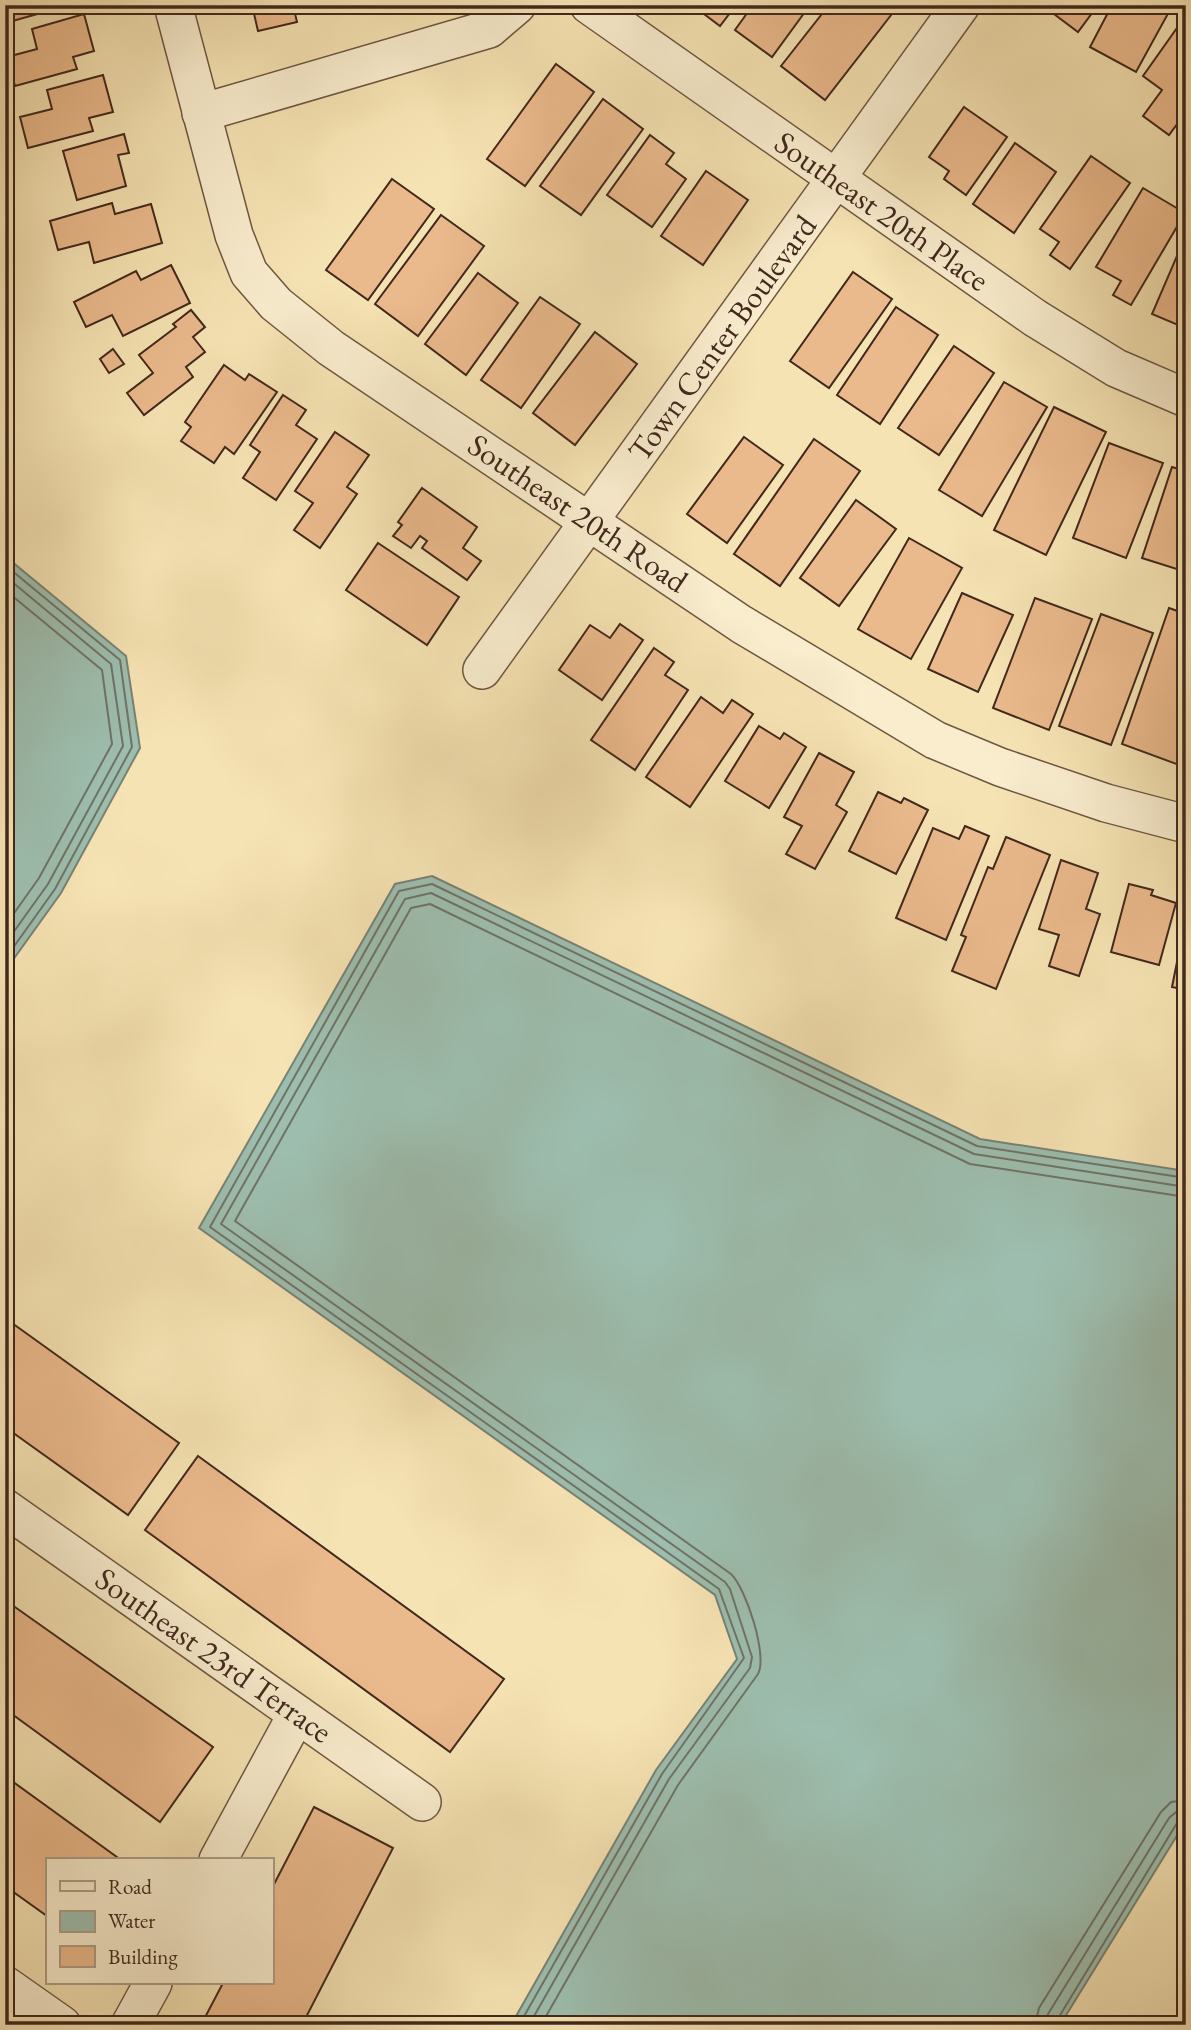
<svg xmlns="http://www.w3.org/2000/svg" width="1191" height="2030" font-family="'EB Garamond',serif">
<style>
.water{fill:#9dbeaf;stroke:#788275;stroke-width:2}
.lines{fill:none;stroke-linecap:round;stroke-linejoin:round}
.shore{stroke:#6f7366;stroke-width:2}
.building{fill:#ebba8c;stroke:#41281d;stroke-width:2}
.minor-casing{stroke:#6e5742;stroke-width:40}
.minor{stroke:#f9edce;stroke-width:37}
.labels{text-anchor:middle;stroke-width:6;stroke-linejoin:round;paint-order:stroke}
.street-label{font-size:32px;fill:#41281d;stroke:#f9edce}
</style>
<rect width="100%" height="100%" fill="#f6e3b3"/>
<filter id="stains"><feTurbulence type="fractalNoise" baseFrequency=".00286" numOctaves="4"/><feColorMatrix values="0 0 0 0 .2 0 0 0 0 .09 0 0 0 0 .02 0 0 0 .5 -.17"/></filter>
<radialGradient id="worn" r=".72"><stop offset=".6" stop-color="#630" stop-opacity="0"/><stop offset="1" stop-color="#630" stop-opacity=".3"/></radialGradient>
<g class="water">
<polygon points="5,556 126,656 140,748 61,893 5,971"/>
<polygon points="432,876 980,1139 1186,1171 1186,1821 1060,2025 511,2025 656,1770 737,1659 715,1595 199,1228 395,884"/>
</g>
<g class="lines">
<g class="shore">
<polyline points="5,565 120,660 132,747 55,889 5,959"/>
<polyline points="5,576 111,664 123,746 48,884 5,944"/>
<polyline points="5,590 102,670 112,744 39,878 5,926"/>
<polyline points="519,2025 662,1774 744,1658 719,1589 210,1227 399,891 432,884 977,1146 1186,1178"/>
<polyline points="529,2025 669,1779 750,1668 752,1657 730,1589 725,1582 221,1224 405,899 431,893 974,1154 1186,1187"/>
<path d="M 541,2025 L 678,1785 L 758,1674 C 768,1656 746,1588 731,1574 L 235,1221 L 411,908 L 430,904 L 970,1164 L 1186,1197"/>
<polyline points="1035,2025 1039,2008 1161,1812 1171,1802 1186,1800"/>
<polyline points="1045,2025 1048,2014 1169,1818 1176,1812 1186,1810"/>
<polyline points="1054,2025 1177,1823 1186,1819"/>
</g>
</g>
<g class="building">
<polygon points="5,5 66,5 66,6 9,22"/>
<polygon points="252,5 293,5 297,22 258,31"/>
<polygon points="323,5 354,5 325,13"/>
<polygon points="692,5 736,5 720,26"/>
<polygon points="753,5 810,5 772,57 735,30"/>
<polygon points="829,5 889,5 895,10 825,100 781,66"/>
<polygon points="1042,5 1098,5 1078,32"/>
<polygon points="1112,5 1161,5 1170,10 1136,72 1090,47"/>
<polygon points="84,14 94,51 73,57 77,69 15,86 7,57 37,49 32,29"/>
<polygon points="1184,18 1186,112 1169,135 1143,116 1162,90 1143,76"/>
<polygon points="556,64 594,92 525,186 487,159"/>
<polygon points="103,75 113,112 89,118 93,131 28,148 20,117 52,109 47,90"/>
<polygon points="603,99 643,129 581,215 540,186"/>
<polygon points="964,107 1007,137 966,195 944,179 949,171 929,157"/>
<polygon points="124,134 129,153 118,155 126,186 77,200 63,151"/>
<polygon points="650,135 674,153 666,164 686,179 652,227 607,195"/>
<polygon points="1015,143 1056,172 1014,233 973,204"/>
<polygon points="1091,156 1130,183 1070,269 1050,255 1059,242 1040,229"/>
<polygon points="706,171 748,200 703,265 661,236"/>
<polygon points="392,179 434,209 368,300 326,270"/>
<polygon points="1143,188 1185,213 1131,305 1113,295 1121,281 1096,267"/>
<polygon points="112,203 115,214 151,204 162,243 94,263 89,242 58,250 50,221"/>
<polygon points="441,215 484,246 418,336 375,304"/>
<polygon points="1186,235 1186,313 1183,312 1178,325 1152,314"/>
<polygon points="171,265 190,303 123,336 112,315 86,327 74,302 136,271 141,280"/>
<polygon points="853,272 892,299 829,388 790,361"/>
<polygon points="478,273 518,303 466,375 425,344"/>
<polygon points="540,297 580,324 521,408 481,380"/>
<polygon points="896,307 938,335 880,424 837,395"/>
<polygon points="191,310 205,327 193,337 205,352 186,367 193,377 144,415 127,393 153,373 139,355 176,327 173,324"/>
<polygon points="595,332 637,364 575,445 533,413"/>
<polygon points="954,346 994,373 939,455 898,428"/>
<polygon points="113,349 124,364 109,373 100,359"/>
<polygon points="224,365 245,380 249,374 277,392 234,454 225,447 214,463 181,441 191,427 185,422"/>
<polygon points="1004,382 1047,407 982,516 939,490"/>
<polygon points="283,395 306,410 296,425 317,439 276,500 243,478 260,452 250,445"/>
<polygon points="1054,407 1106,432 1046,555 994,530"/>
<polygon points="335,432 369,455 347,487 357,494 320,548 294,530 313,503 295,491"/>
<polygon points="744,437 783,465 727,543 687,514"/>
<polygon points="814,439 860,471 780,586 734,554"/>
<polygon points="1109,443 1163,463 1126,558 1073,538"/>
<polygon points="1172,467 1186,471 1186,572 1142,558"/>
<polygon points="422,488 477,527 463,548 481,561 467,580 422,548 427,541 420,536 411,548 393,536 402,525 398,522"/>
<polygon points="856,500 896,529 839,606 800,578"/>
<polygon points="909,538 962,568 911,659 858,629"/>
<polygon points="378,543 459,597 427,645 346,590"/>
<polygon points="962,593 1013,615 978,692 928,669"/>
<polygon points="1035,598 1092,619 1049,730 993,708"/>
<polygon points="1169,608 1186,614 1186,754 1182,766 1122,744"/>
<polygon points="1101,614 1153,633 1111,745 1059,726"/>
<polygon points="620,624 643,640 602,700 559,670 590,625 610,638"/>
<polygon points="654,648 674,662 665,675 688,690 635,770 591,740"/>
<polygon points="701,697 723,713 732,700 753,714 690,807 646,777"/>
<polygon points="759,726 780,739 784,733 806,747 769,808 725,781"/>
<polygon points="819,753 854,772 836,805 847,812 815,869 786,854 802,826 784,817"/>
<polygon points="878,792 901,803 904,798 928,810 896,874 849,851"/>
<polygon points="965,826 989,836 946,940 896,918 933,828 959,839"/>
<polygon points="1006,837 1050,855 996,989 952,971 966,937 961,935 988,867 993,869"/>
<polygon points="1061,860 1098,873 1086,909 1100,914 1079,976 1049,966 1059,935 1039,929"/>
<polygon points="1129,884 1153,890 1151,895 1176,903 1159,965 1111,952"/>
<polygon points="1186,917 1186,990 1172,987"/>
<polygon points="5,1318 179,1443 128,1515 5,1427"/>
<polygon points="198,1456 504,1679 450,1752 145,1530"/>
<polygon points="5,1600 213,1747 160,1822 5,1709"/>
<polygon points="5,1776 121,1860 47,1860 47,1916 5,1886"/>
<polygon points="314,1807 393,1848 302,2025 201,2025 223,1983 271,1983 271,1890"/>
</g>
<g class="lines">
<defs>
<g id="minor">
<polyline points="173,5 234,235 249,273 276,304 331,348 741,624 935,740 1000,767 1106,803 1186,824"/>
<polyline points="589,5 1035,318 1116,368 1186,398"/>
<polyline points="201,113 489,29 517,5"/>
<polyline points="482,670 961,5"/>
<polyline points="5,1508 422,1802"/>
<polyline points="218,1860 297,1714"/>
<polyline points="5,1985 62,2025"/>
<polyline points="130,2025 153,1983"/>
</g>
</defs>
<use href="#minor" class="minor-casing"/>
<use href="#minor" class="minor"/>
</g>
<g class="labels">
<g class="street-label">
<text transform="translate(882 211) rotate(35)" y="11">Southeast 20th Place</text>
<text transform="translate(722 338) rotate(-54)" y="11">Town Center Boulevard</text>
<text transform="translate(578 513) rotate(34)" y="11">Southeast 20th Road</text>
<text transform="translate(214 1655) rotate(35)" y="11">Southeast 23rd Terrace</text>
</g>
</g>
<rect width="1191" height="2030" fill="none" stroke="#f6e3b3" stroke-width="28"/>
<rect x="7" y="7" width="1177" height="2016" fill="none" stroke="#41281d" stroke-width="3.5"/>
<rect x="14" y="14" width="1163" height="2002" fill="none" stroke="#41281d" stroke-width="2"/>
<rect x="46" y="1858" width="228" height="126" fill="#f9edce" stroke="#af9e87" stroke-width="2"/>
<rect x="60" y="1881" width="35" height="10" fill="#f9edce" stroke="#af9e87" stroke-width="2"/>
<text x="108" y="1894" font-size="21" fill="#41281d">Road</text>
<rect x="60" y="1911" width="35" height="21" fill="#9dbeaf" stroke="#af9e87" stroke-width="2"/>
<text x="108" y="1928" font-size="21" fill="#41281d">Water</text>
<rect x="60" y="1946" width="35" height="21" fill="#ebba8c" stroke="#af9e87" stroke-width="2"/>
<text x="108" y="1964" font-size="21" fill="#41281d">Building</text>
<rect width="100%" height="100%" filter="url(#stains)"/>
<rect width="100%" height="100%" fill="url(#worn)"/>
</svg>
